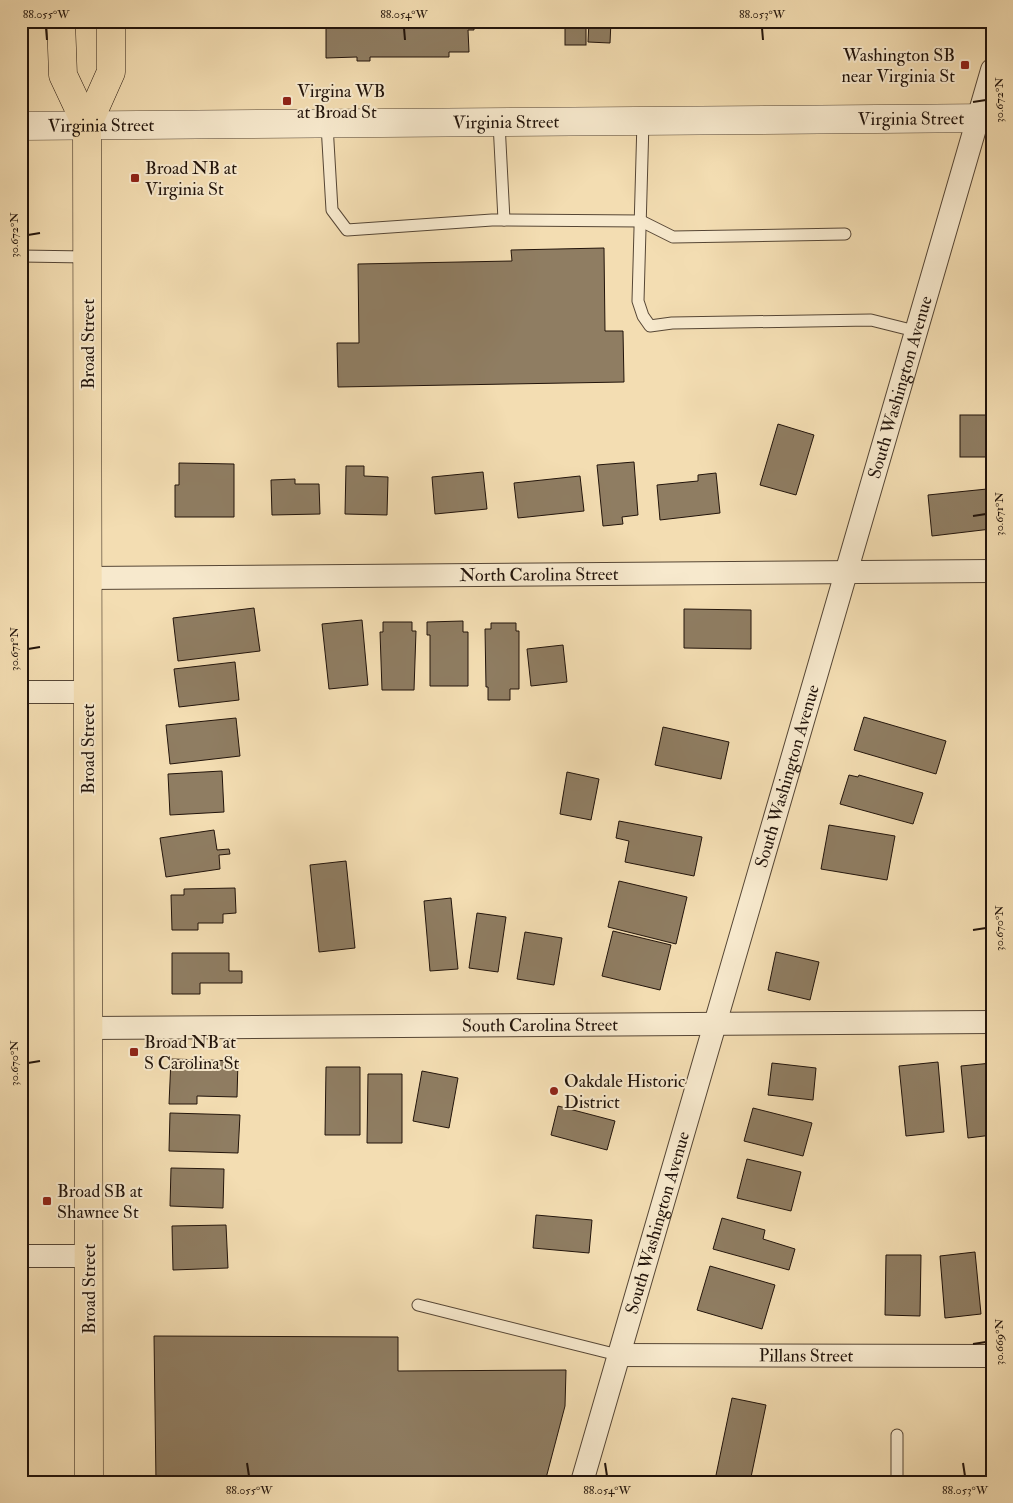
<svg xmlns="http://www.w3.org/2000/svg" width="1013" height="1503" font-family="'IM FELL Double Pica',serif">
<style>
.building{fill:#8f7d62;stroke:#22140b}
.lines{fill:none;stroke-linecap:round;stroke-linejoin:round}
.service-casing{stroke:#564635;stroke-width:13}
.minor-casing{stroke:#564635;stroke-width:24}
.tertiary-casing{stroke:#564635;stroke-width:29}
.primary-casing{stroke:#22140b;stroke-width:29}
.service{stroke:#f7e9cd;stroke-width:11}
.minor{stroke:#f7e9cd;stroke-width:22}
.tertiary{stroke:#f7e9cd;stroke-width:28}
.primary{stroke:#f3ddb2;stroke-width:28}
.ticks{fill:none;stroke:#22140b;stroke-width:2}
.poi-dot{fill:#8f2418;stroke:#f7e9cd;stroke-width:2}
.labels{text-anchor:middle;stroke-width:4;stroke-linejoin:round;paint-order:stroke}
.poi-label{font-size:18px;fill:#22140b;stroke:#f7e9cd;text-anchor:start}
.street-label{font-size:18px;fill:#22140b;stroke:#f7e9cd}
.neatline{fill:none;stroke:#22140b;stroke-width:2}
.ticks-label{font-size:12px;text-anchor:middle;fill:#22140b}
</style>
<rect width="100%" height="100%" fill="#f3ddb2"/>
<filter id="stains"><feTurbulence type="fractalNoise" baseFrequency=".004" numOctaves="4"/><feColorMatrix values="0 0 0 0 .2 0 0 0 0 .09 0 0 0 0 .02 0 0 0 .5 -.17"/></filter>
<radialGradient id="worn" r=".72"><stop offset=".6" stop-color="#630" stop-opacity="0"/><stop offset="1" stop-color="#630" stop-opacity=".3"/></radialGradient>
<g class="building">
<polygon points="326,21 474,21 474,30 468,30 469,52 449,52 449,57 370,57 370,61 357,61 357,57 326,58"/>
<rect x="565" y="21" width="21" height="24"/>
<polygon points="589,21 611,21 610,43 588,42"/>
<polygon points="21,158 24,158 25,248 21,248"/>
<polygon points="604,248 605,331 623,331 624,382 338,387 337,343 359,343 358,264 512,261 511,250"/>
<rect x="960" y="415" width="32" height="42"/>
<polygon points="778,424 814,435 796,495 760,485"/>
<polygon points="634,462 638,515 622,517 623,524 603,526 597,465"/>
<polygon points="179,463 234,464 234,517 175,517 175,485 179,485"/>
<polygon points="346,466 364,466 364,476 388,477 387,515 345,514"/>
<polygon points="483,472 487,509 435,514 432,477"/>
<polygon points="716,473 720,513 660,520 657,485 698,481 698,475"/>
<polygon points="580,476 584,511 518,518 514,483"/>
<polygon points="295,479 295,484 319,484 320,514 272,515 271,480"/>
<polygon points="987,489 991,529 932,536 928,495"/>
<polygon points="254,608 260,651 178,661 173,618"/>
<polygon points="684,609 751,610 751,649 684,648"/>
<polygon points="362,620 368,685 329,689 322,624"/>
<polygon points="463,621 463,632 468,632 468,686 430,686 430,635 427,635 427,622"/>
<polygon points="383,622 412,622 412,631 416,631 414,690 382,690 380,632 383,632"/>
<polygon points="491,623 516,623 516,631 519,631 519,689 510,689 510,700 488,700 488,687 486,687 485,629 491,629"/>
<polygon points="563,645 567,682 531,686 527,649"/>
<polygon points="235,662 239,700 179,707 174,669"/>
<polygon points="864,717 946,741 936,774 854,750"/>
<polygon points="236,718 240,756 170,764 166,725"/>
<polygon points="663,727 729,742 721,779 655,765"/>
<polygon points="222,771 224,812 170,815 168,774"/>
<polygon points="567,772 599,779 591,820 560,814"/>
<polygon points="849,775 858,777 859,775 923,793 913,824 840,804"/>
<polygon points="619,821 702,837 694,876 625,862 629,841 616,838"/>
<polygon points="829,825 895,836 887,880 821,869"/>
<polygon points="214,830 217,850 229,849 230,854 219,855 220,869 166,877 160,838"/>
<polygon points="346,861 355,948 319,952 310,865"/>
<polygon points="619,881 687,897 676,944 608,927"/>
<polygon points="235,888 236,913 223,914 223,923 198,923 198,930 172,930 171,895 184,895 184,889"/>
<polygon points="451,898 458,969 430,971 424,901"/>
<polygon points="477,913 506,917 498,972 469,968"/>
<polygon points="613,931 671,945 660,990 602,976"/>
<polygon points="525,932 562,938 554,985 517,979"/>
<polygon points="776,952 819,962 810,1000 768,990"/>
<polygon points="172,953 229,953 229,971 242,971 242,983 200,983 200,994 172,994"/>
<polygon points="171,1059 238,1061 237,1097 197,1096 197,1104 169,1104"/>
<polygon points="938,1062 944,1132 906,1136 899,1066"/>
<polygon points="772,1063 816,1068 813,1100 768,1095"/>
<polygon points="992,1063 992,1135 968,1138 961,1066"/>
<polygon points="326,1067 360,1067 360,1135 325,1135"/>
<polygon points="422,1071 458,1078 449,1128 413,1121"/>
<polygon points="368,1074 402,1074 402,1143 367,1143"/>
<polygon points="558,1106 615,1121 607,1150 551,1135"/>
<polygon points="753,1108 812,1123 803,1156 744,1141"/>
<polygon points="170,1113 240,1115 238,1153 169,1151"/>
<polygon points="747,1159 801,1172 791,1211 737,1198"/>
<polygon points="171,1168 224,1169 223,1208 170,1206"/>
<polygon points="536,1215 592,1220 589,1253 533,1248"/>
<polygon points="722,1218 765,1230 763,1239 795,1249 789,1270 713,1249"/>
<polygon points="226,1225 228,1268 173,1270 172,1226"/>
<polygon points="975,1252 981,1314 945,1318 940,1256"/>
<polygon points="886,1255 921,1255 920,1316 885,1315"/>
<rect x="988" y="1262" width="4" height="55"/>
<polygon points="710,1266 775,1285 762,1329 697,1310"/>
<polygon points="154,1336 398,1337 398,1371 566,1370 565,1406 545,1482 156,1482"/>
<polygon points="732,1398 766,1405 750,1482 715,1480"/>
</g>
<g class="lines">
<defs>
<g id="service">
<polyline points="643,121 638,301 643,316 650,326 672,323 871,320 915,331"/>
<polyline points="499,123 504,220"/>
<polyline points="327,125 332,210 347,230 492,220 641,221 673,237 845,234"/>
<polyline points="21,256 87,257"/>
<polyline points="418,1305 618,1355"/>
<polyline points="897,1482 897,1435"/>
</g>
<g id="minor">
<path id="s1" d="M 87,578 L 992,571"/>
<polyline points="21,692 88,692"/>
<path id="s2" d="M 89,1028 L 992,1022"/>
<polyline points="21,1256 89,1256"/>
<path id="s3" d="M 618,1355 L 992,1356"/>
<path id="s4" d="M 582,1482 L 992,70"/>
</g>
<g id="tertiary">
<path id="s5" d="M 21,126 L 992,118"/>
</g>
<g id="primary">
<polyline points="61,21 63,75 87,126"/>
<polyline points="89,1482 87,126 111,72 111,21"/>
</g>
</defs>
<use href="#service" class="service-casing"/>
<use href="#minor" class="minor-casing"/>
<use href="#tertiary" class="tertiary-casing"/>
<use href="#primary" class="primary-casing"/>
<use href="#service" class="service"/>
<use href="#minor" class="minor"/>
<use href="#tertiary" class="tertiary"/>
<use href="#primary" class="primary"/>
</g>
<path class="ticks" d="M 46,28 L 47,40M 404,28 L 405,40M 762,28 L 763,40M 973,102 L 986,100M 28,235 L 40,233M 973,516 L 986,514M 28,649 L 40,647M 973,930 L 986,928M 28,1063 L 40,1061M 973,1344 L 986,1342M 247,1463 L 249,1476M 605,1463 L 607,1476M 963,1463 L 965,1476"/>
<g class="poi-dot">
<rect x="960" y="60" width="10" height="10" rx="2.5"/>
<rect x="282" y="96" width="10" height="10" rx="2.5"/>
<rect x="130" y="173" width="10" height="10" rx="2.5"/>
<rect x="129" y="1047" width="10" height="10" rx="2.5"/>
<circle cx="554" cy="1091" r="5"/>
<rect x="42" y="1196" width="10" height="10" rx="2.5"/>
</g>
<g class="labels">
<g class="poi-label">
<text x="955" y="61" text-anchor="end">Washington SB<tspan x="955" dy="21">near Virginia St</tspan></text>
<text x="297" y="97">Virgina WB<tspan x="297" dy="21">at Broad St</tspan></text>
<text x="145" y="174">Broad NB at<tspan x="145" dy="21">Virginia St</tspan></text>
<text x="144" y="1048">Broad NB at<tspan x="144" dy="21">S Carolina St</tspan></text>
<text x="564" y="1087">Oakdale Historic<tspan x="564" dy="21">District</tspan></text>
<text x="57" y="1197">Broad SB at<tspan x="57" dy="21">Shawnee St</tspan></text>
</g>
<g class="street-label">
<text dy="6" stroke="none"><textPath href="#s5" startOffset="890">Virginia Street</textPath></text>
<text dy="6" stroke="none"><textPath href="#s5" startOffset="485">Virginia Street</textPath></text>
<text dy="6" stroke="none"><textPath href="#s5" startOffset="80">Virginia Street</textPath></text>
<text transform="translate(88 344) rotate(-90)" y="6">Broad Street</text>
<text dy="6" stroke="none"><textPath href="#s4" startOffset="1140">South Washington Avenue</textPath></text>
<text dy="6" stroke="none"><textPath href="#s1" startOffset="452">North Carolina Street</textPath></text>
<text transform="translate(88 749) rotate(-90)" y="6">Broad Street</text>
<text dy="6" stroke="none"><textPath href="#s4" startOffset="735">South Washington Avenue</textPath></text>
<text dy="6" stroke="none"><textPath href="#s2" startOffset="451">South Carolina Street</textPath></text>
<text dy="6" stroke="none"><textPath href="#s4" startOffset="270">South Washington Avenue</textPath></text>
<text transform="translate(89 1289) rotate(-90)" y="6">Broad Street</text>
<text dy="6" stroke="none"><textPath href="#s3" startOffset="188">Pillans Street</textPath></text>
</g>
</g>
<rect width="1013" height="1503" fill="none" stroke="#f3ddb2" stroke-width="55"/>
<rect x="28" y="28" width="958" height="1448" class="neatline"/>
<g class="ticks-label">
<text x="46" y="18">88.055°W</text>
<text x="404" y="18">88.054°W</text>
<text x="762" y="18">88.053°W</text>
<text transform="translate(999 100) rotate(-90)" y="4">30.672°N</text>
<text transform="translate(14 235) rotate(-90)" y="4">30.672°N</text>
<text transform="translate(999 514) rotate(-90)" y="4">30.671°N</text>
<text transform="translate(14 649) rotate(-90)" y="4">30.671°N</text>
<text transform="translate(999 928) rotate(-90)" y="4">30.670°N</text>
<text transform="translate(14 1063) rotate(-90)" y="4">30.670°N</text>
<text transform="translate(999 1342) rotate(-90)" y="4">30.669°N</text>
<text x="249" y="1494">88.055°W</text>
<text x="607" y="1494">88.054°W</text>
<text x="965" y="1494">88.053°W</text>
</g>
<rect width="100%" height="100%" filter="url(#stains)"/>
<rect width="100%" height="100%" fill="url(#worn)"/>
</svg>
